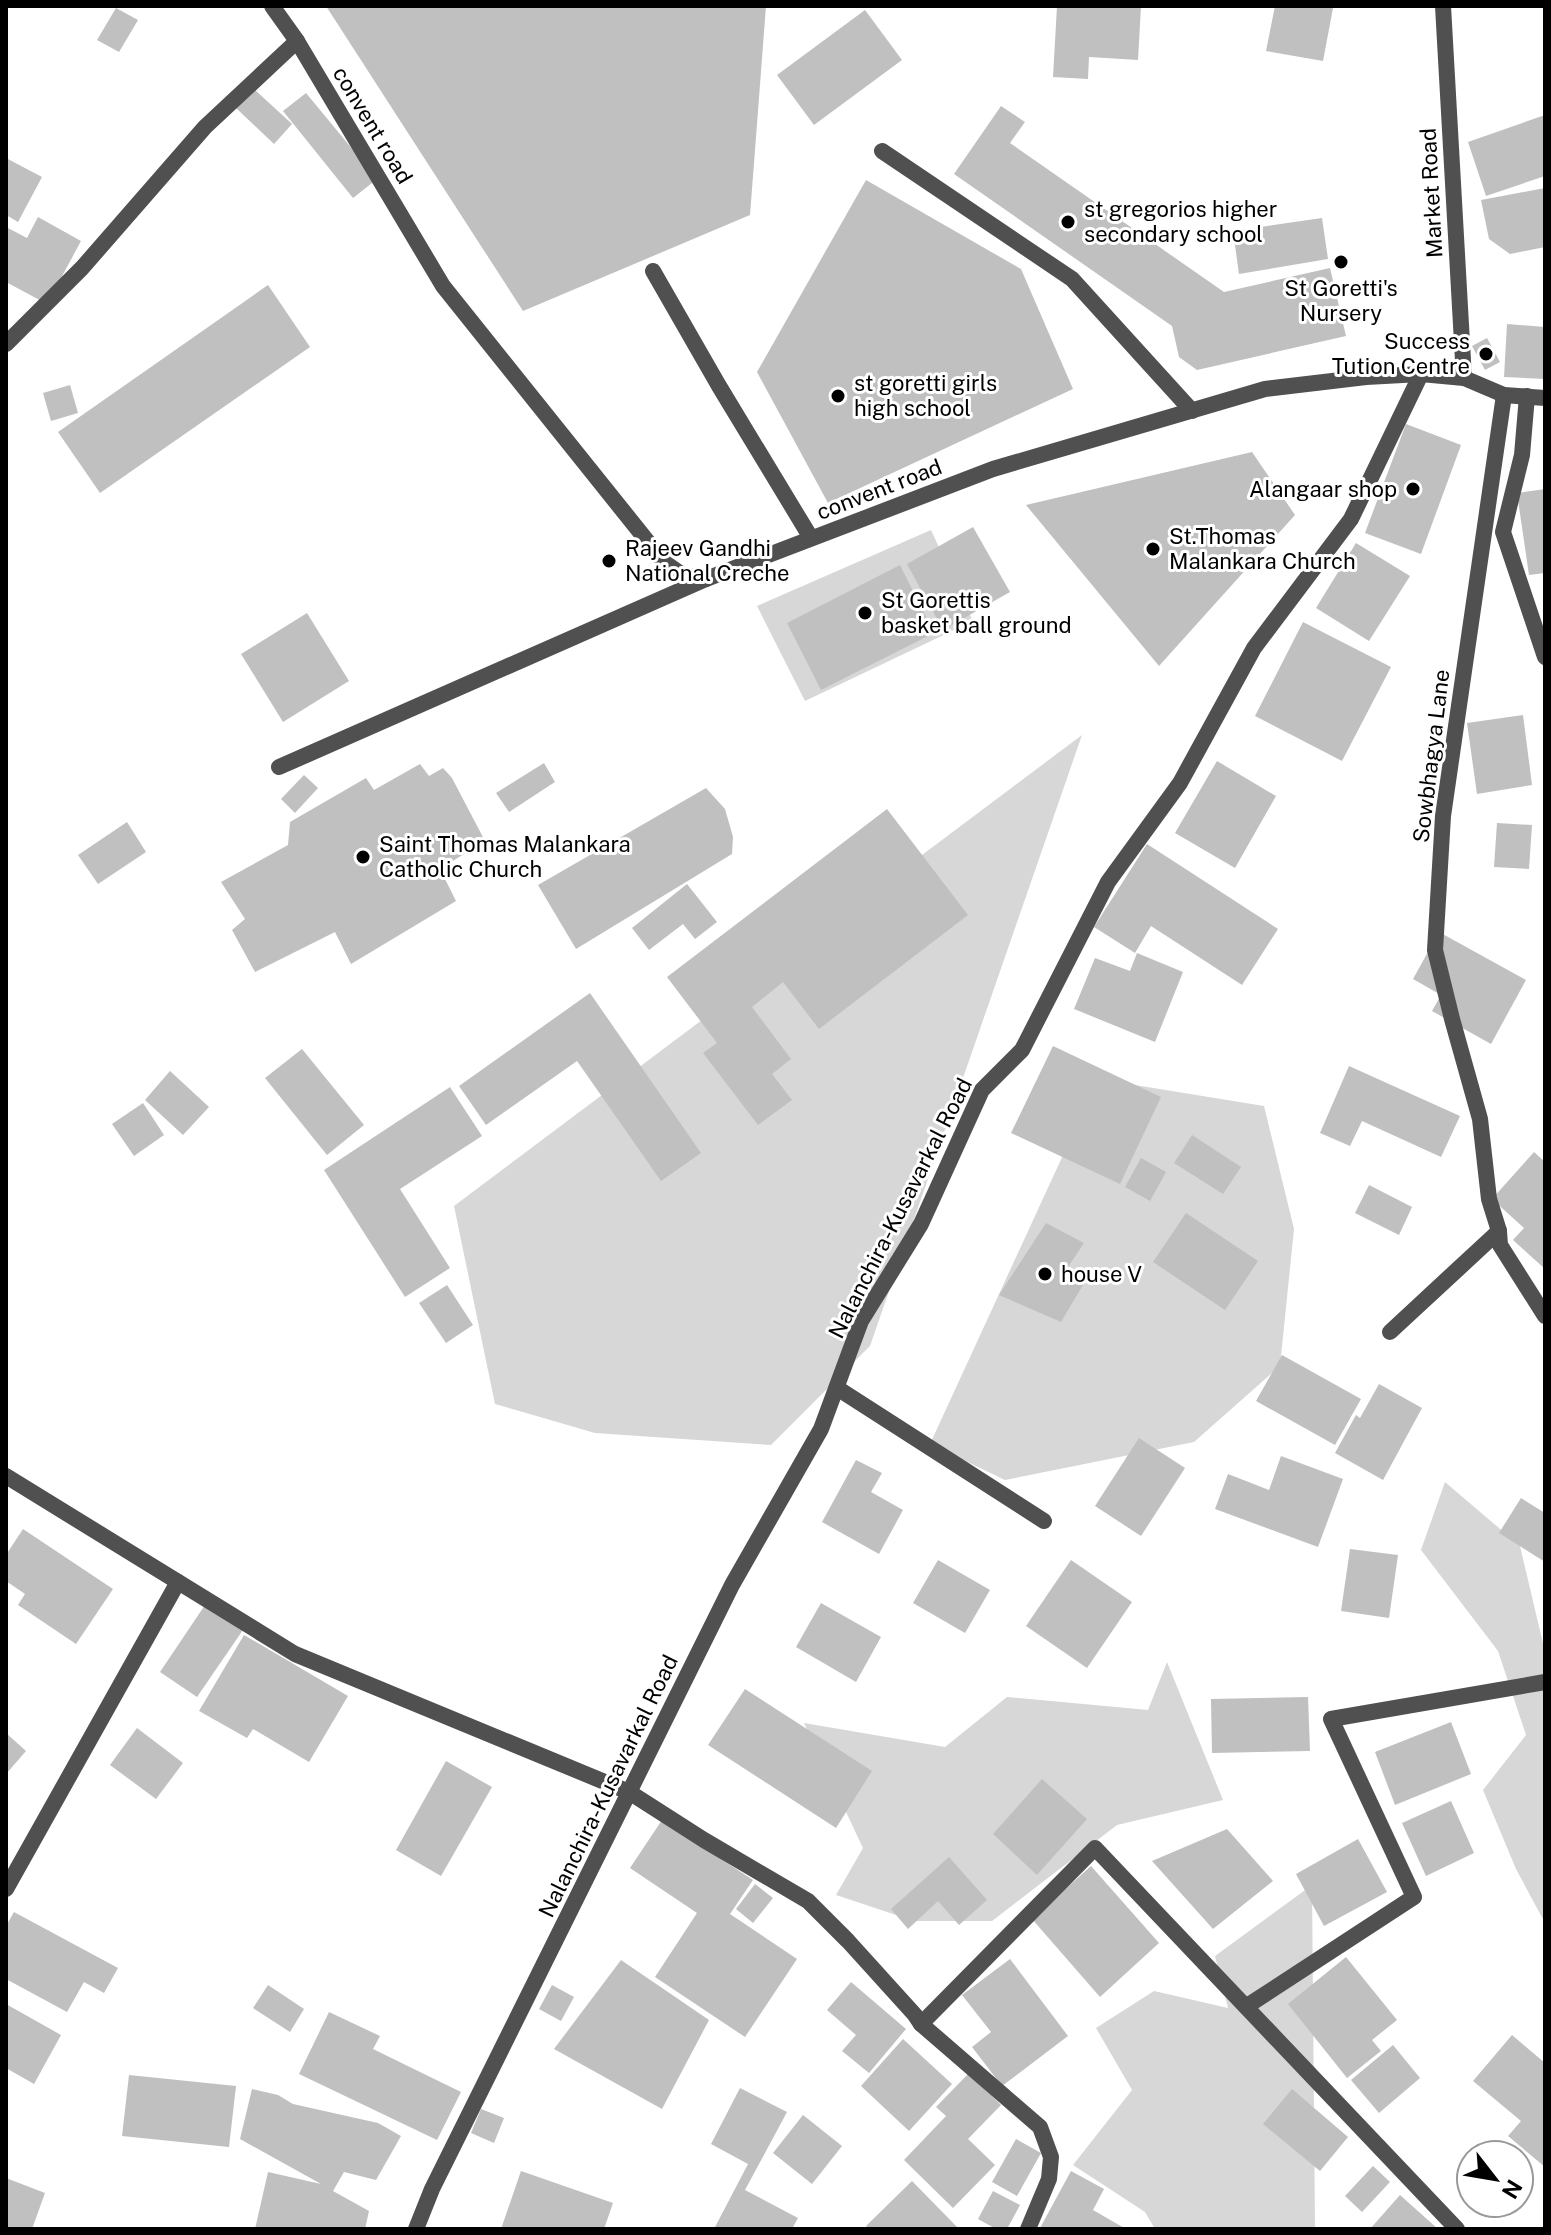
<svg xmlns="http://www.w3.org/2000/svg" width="1551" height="2235" font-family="'Public Sans',sans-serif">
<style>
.green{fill:#d7d7d7}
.building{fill:#c0c0c0}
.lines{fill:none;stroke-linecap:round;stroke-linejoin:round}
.minor{stroke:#505050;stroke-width:16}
.poi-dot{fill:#000;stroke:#fff;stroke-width:3}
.labels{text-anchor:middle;stroke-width:6;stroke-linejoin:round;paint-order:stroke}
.street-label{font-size:22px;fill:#000;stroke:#fff}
.poi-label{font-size:22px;fill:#000;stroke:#fff;text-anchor:start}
</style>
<rect width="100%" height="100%" fill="#fff"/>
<g class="green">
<polygon points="931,530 973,621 805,701 757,606"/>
<polygon points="1082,735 870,1346 771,1445 595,1433 495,1404 454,1206"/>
<polygon points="1098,1079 1264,1106 1294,1229 1280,1366 1194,1442 1005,1480 930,1444"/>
<polygon points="1445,1482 1520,1546 1545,1652 1545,1923 1516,1869 1483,1790 1526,1735 1498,1651 1421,1550"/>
<polygon points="1167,1662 1223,1800 1117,1825 992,1921 914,1921 836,1895 863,1848 804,1723 945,1747 1007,1697 1148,1710"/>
<polygon points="1312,1885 1315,2229 1155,2229 1145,2212 1073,2165 1132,2090 1096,2028 1154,1991 1228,2008 1215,1956"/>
</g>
<g class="building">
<polygon points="326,6 766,6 750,215 523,311"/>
<polygon points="1057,6 1141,6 1138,60 1089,57 1088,79 1053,77"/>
<polygon points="1275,6 1323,6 1333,8 1323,61 1266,51"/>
<polygon points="116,8 138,20 119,52 97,40"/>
<polygon points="865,10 902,60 814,125 777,75"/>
<polygon points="254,89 292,124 274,144 236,108"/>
<polygon points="306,93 377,179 353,198 283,111"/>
<polygon points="1001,106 1025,122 1010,143 1224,292 1330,268 1346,336 1197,370 1179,357 1172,326 954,174"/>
<polygon points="1545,115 1545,176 1486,196 1468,142"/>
<polygon points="6,158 42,177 18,222 6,215"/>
<polygon points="866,180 1021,269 1073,389 828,503 757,372"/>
<polygon points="1545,188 1545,247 1510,254 1489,239 1481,200"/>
<polygon points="38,217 81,241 47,304 6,282 6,227 27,238"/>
<polygon points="1322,218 1328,259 1239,274 1233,231"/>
<polygon points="268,285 310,347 100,493 58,432"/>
<polygon points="1507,324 1545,327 1545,379 1504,377"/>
<polygon points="1487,338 1500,362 1485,370 1472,346"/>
<polygon points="70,385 78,413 51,421 43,393"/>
<polygon points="1406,424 1461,445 1421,554 1365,533"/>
<polygon points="1252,452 1295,515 1159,666 1026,505"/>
<polygon points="1545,489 1545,573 1529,575 1517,493"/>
<polygon points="973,527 1010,592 943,630 907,564"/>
<polygon points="1356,543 1410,576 1369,641 1316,608"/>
<polygon points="900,565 934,633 821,690 787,623"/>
<polygon points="307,613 349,681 283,722 241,654"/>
<polygon points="1303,622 1391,667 1342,761 1255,716"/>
<polygon points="1523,715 1532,785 1477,794 1467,723"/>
<polygon points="1217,761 1276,796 1235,868 1175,833"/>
<polygon points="544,763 555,782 509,812 496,793"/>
<polygon points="420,764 429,776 443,768 452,778 485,841 440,869 456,901 351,964 335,932 255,972 232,930 245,919 221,882 288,845 290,822 366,778 374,790"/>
<polygon points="304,775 318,788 295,813 281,799"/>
<polygon points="706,788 725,809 733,837 732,854 576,949 538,885"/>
<polygon points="887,809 968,915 819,1029 783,982 752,1007 791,1059 772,1074 792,1100 758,1125 703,1053 717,1043 667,977"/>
<polygon points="127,822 146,852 98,884 78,855"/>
<polygon points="1497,823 1532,825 1529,869 1494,867"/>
<polygon points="1147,844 1278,929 1242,985 1151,926 1135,953 1094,927"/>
<polygon points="687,884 717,922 695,939 683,924 649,950 632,928"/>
<polygon points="1439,932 1526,980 1491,1044 1432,1011 1441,995 1413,979"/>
<polygon points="1137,953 1183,972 1155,1042 1074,1009 1095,958 1130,971"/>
<polygon points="590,993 701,1153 661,1181 577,1061 486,1125 459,1086"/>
<polygon points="1053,1046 1161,1097 1120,1184 1011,1133"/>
<polygon points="302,1049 364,1125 327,1155 265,1078"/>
<polygon points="1349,1066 1460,1116 1441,1157 1362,1121 1350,1146 1320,1133"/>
<polygon points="170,1071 209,1107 183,1135 145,1100"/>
<polygon points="450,1087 482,1136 400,1189 450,1268 405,1297 324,1170"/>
<polygon points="143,1103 164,1135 134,1156 112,1124"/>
<polygon points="1192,1135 1241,1167 1223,1194 1174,1163"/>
<polygon points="1534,1152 1545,1162 1545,1269 1513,1240 1524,1228 1492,1199"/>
<polygon points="1141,1158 1166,1172 1150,1201 1125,1187"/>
<polygon points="1369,1185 1412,1207 1399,1235 1355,1213"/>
<polygon points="1186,1213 1258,1261 1225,1310 1153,1262"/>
<polygon points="1046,1223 1084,1243 1068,1267 1086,1280 1061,1322 999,1295"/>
<polygon points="447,1285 473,1325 446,1343 419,1303"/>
<polygon points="1282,1355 1361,1399 1335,1445 1256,1401"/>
<polygon points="1379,1384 1422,1408 1383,1480 1335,1453 1356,1415 1360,1418"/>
<polygon points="1139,1438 1185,1468 1141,1536 1095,1506"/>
<polygon points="1281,1456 1343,1479 1318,1547 1215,1509 1228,1474 1269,1490"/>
<polygon points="856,1460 882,1473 871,1492 903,1510 879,1554 822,1522"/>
<polygon points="1521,1498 1545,1513 1545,1562 1499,1533"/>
<polygon points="23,1529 113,1589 76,1644 18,1605 25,1594 6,1581 6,1555"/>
<polygon points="1350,1549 1398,1555 1389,1618 1341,1611"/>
<polygon points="938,1560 990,1590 965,1633 913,1603"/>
<polygon points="1071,1560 1132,1602 1087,1668 1026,1626"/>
<polygon points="207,1602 245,1627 197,1697 160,1672"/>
<polygon points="821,1603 881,1637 856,1682 796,1647"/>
<polygon points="244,1635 348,1696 309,1762 253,1729 247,1738 199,1711"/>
<polygon points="745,1689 872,1771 836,1828 708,1745"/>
<polygon points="1308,1697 1310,1751 1212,1753 1211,1699"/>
<polygon points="1451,1722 1471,1774 1395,1805 1375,1752"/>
<polygon points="137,1728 183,1763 156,1799 110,1765"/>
<polygon points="6,1733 26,1751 6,1774"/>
<polygon points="446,1761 492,1787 441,1876 396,1850"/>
<polygon points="1042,1779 1087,1819 1037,1875 993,1834"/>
<polygon points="1451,1801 1474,1853 1426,1876 1402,1823"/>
<polygon points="662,1820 753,1880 730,1914 797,1959 745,2037 655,1977 697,1913 630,1868"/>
<polygon points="1227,1829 1273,1881 1213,1929 1152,1861"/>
<polygon points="1358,1839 1387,1892 1324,1926 1296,1874"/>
<polygon points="949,1857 987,1900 959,1925 938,1901 908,1929 891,1909"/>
<polygon points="1091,1866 1159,1943 1100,1997 1032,1919"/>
<polygon points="755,1884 773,1898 753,1923 736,1909"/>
<polygon points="14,1912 118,1968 104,1993 84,1982 67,2012 6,1979 6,1926"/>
<polygon points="1346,1957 1397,2020 1372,2040 1381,2051 1347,2078 1288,2004"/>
<polygon points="1010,1959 1068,2036 1002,2086 972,2047 991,2032 962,1995"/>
<polygon points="621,1960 709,2020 662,2109 554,2049"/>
<polygon points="851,1982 906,2029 869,2073 842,2051 856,2035 827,2010"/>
<polygon points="268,1985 304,2009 290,2032 253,2008"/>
<polygon points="552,1985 574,1997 561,2021 539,2009"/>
<polygon points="6,2004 61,2035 34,2084 6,2068"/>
<polygon points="329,2012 380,2036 373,2049 461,2092 437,2140 299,2074"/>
<polygon points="1512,2035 1545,2063 1545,2167 1508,2136 1521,2121 1473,2081"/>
<polygon points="903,2039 952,2084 909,2131 861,2086"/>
<polygon points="1393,2045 1420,2078 1379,2113 1351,2080"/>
<polygon points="969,2073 1001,2105 968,2139 995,2165 953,2208 904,2160 946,2116 936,2107"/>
<polygon points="129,2075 236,2086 229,2147 122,2136"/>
<polygon points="740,2088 787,2112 745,2190 798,2218 792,2229 714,2229 748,2164 711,2144"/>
<polygon points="252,2089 278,2095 293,2104 378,2123 401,2136 376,2180 344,2172 333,2191 369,2211 365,2229 255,2229 268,2172 321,2184 240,2139"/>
<polygon points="1292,2089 1348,2137 1320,2171 1263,2124"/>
<polygon points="481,2109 504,2118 494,2143 471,2133"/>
<polygon points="803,2115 842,2146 812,2184 773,2153"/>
<polygon points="1016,2139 1041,2153 1017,2196 992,2182"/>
<polygon points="1373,2166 1390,2182 1362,2212 1345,2196"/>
<polygon points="521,2171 613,2203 604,2229 501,2229"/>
<polygon points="1071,2171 1104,2189 1093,2210 1126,2229 1040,2228"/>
<polygon points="6,2178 45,2193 32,2229 6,2229"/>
<polygon points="912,2181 959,2229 869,2229 866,2226"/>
<polygon points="993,2191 1020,2205 1007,2229 996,2229 978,2219"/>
<polygon points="1400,2195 1438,2229 1370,2229"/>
</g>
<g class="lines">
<g class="minor">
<polyline points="272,6 297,41 443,286 664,562 681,574 706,579 993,469 1265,389 1366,377 1421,374 1464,378 1504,395 1545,398"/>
<polyline points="1443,6 1464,378"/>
<polyline points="882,151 1072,279 1192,411"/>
<polyline points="653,271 719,386 811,538"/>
<polyline points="6,344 82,268 205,127 297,41"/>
<polyline points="1504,395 1443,816 1435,950 1452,1019 1480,1119 1489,1199 1499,1231 1500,1245 1545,1316"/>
<polyline points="1527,396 1522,455 1503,532 1545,657"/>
<polyline points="279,767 706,579"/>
<polyline points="1390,1332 1499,1231"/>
<polyline points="837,1388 1044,1521"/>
<polyline points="6,1476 295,1654 629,1792 704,1840 808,1901 848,1941 915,2015 921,2024 1040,2127 1051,2157 1049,2179 1028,2229"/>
<polyline points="6,1889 178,1582"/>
<polyline points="1247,2006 1414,1897 1331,1719 1545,1682"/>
<polyline points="921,2024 1095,1848 1457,2229"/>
<polyline points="416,2229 432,2189 732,1585 821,1429 861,1321 921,1224 982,1090 1022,1050 1108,882 1180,783 1254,648 1351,519 1421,374"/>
</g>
</g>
<g class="poi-dot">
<circle cx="1068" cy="222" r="8"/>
<circle cx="1341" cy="262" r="8"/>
<circle cx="1486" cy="354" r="8"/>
<circle cx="838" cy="396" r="8"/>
<circle cx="1413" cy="489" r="8"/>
<circle cx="1153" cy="549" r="8"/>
<circle cx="609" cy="561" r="8"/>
<circle cx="865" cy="613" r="8"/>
<circle cx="363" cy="857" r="8"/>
<circle cx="1045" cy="1274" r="8"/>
</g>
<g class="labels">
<g class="street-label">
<text transform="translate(373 125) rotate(59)" y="8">convent road</text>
<text transform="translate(1431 193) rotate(-93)" y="8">Market Road</text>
<text transform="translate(879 489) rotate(-21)" y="8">convent road</text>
<text transform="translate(1431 756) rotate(-83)" y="8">Sowbhagya Lane</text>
<text transform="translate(900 1208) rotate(-63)" y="8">Nalanchira-Kusavarkal Road</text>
<text transform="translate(608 1786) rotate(-64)" y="8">Nalanchira-Kusavarkal Road</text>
</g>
<g class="poi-label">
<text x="1084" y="217">st gregorios higher<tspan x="1084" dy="25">secondary school</tspan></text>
<text x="1341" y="296" text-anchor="middle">St Goretti's<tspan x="1341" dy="25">Nursery</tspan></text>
<text x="1470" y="349" text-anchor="end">Success<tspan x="1470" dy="25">Tution Centre</tspan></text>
<text x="854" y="391">st goretti girls<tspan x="854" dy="25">high school</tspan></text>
<text x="1397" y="497" text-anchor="end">Alangaar shop</text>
<text x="1169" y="544">St.Thomas<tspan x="1169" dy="25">Malankara Church</tspan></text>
<text x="625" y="556">Rajeev Gandhi<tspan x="625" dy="25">National Creche</tspan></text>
<text x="881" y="608">St Gorettis<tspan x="881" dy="25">basket ball ground</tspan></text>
<text x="379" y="852">Saint Thomas Malankara<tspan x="379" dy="25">Catholic Church</tspan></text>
<text x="1061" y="1282">house V</text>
</g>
</g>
<rect width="1551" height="2235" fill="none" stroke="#000000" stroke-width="16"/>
<g transform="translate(1495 2179) rotate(121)"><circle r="38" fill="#ffffff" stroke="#999999" stroke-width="2"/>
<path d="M0-6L14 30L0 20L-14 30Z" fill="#000000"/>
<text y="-12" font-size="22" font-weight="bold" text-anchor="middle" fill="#000000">N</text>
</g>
</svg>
